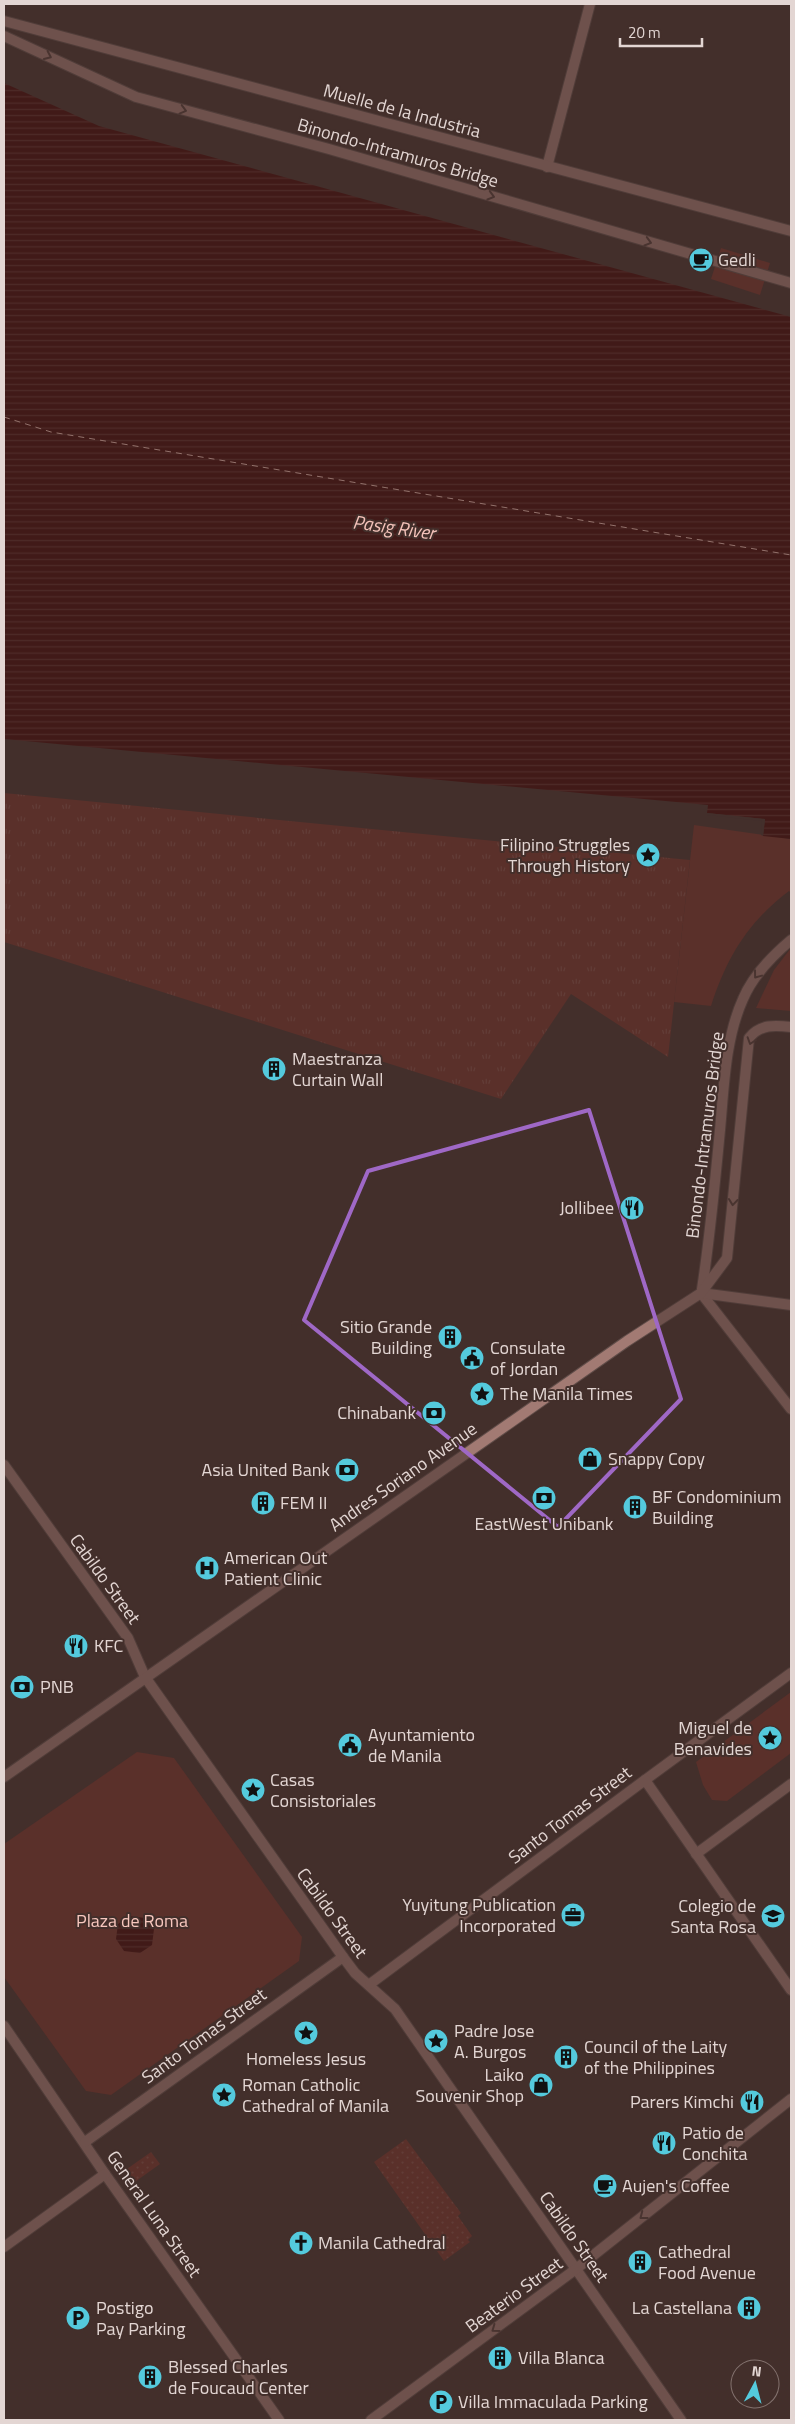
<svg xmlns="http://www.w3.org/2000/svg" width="795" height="2424" font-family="'Titillium Web',sans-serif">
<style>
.grass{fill:url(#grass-tufts)}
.park{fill:#753128}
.garden{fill:url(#garden-dots)}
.water{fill:url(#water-rules)}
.pier{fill:#432f2b}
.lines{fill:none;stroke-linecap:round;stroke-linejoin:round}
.ferry{stroke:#f3c2b9;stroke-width:1;stroke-dasharray:6 5;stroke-linecap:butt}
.pedestrian-casing{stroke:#604d49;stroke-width:12}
.minor-casing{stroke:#604d49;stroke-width:12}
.tertiary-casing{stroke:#604d49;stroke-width:12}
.pedestrian{stroke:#a27a73;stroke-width:10}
.minor{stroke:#a27a73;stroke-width:10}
.tertiary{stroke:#a27a73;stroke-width:10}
.oneway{stroke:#513a36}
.marked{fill:none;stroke:#9f68c6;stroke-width:4;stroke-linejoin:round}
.labels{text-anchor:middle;stroke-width:4;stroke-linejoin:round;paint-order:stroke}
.street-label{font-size:18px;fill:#e3d6d3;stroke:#432f2b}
.poi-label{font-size:18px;fill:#e3d6d3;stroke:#432f2b;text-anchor:start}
.park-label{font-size:18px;fill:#f8c7be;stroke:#432f2b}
.water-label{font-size:19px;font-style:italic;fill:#f3c2b9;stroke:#432f2b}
</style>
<defs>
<pattern id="grass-tufts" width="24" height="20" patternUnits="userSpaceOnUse" patternTransform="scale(1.25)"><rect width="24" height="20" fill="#753128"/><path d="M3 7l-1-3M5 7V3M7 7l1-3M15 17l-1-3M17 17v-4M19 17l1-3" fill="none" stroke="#884e46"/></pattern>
<pattern id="garden-dots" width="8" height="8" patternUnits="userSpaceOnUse" patternTransform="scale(1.25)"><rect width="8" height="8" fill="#753128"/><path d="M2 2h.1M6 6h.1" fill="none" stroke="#884e46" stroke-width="1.8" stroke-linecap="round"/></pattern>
<pattern id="water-rules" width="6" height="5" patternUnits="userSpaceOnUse" patternTransform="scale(1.25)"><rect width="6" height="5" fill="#3f0201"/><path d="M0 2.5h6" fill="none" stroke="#5b2625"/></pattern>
</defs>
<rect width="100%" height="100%" fill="#432f2b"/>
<polygon class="grass" points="4,793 690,860 668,1057 571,994 501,1099 4,942"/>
<g class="park">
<polygon points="721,248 770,263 760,295 711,279"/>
<path d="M 694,825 L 791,839 L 791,893 L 789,891 C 748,922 727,957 711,1006 L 674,1002 Z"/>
<polygon points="791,948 791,1011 756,1008 774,970"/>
<polygon points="791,1692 791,1753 727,1801 712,1800 703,1785 696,1762"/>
<polygon points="137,1752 174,1758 302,1937 299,1961 111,2095 86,2091 4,1977 4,1844"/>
</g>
<g class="garden">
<polygon points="406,2139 461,2213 458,2216 472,2236 468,2240 470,2242 444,2261 374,2162"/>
<polygon points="151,2152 160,2164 132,2184 124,2171"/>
</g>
<g class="water">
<polygon points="4,83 99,126 791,317 791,839 763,836 765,819 707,813 708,805 4,739"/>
<polygon points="130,1916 145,1918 154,1929 152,1945 140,1953 124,1951 116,1939 118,1924"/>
</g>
<polygon class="pier" points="707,813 765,819 763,836 761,835 762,821 707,815"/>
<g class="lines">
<polyline class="ferry" points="4,417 51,432 791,555"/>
<defs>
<g id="pedestrian">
<polyline points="645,1780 791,1673"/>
<polyline points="696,1854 791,1784"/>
<polyline points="4,2026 105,2174 279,2420"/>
<polyline points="85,2142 343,1957"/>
</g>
<g id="minor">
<polyline points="547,167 590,4"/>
<polyline points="4,1465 128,1638 145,1677 343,1957 355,1973 395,2009 681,2420"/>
<polyline points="370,1984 645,1780 791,1990"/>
<polyline points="4,2247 105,2174"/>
<polyline points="371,2420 576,2269 791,2099"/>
</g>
<g id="tertiary">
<polyline points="4,21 791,231"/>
<polyline points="4,36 136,97 329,149 791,283"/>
<path d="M 702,1289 C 710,1237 715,1183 720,1130 C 724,1087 725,1039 743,999 C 753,975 772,956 791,940"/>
<polyline points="701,1293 791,1409"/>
<polyline points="701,1293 791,1305"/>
<path d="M 4,1777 L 627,1341 L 701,1293 L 727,1258 L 749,1038 C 760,1024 775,1025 791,1027"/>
</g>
</defs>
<use href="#pedestrian" class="pedestrian-casing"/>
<use href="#minor" class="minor-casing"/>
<use href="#tertiary" class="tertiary-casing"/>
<use href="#pedestrian" class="pedestrian"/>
<use href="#minor" class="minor"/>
<use href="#tertiary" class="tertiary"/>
</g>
<defs><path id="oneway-chevron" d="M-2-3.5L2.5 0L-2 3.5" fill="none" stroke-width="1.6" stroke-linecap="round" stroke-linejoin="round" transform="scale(1.25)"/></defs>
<g class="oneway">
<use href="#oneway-chevron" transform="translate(48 56) rotate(25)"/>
<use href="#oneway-chevron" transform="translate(183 110) rotate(15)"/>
<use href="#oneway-chevron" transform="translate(491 196) rotate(16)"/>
<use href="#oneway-chevron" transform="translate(648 242) rotate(16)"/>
<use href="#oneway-chevron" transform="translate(757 975) rotate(127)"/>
<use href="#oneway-chevron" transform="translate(751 1041) rotate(108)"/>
<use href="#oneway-chevron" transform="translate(733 1202) rotate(96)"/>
<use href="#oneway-chevron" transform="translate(643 2216) rotate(142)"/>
<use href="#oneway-chevron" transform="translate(495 2329) rotate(144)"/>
</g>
<path d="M0 0H795V2424H0ZM 589,1110 L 681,1399 L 558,1527 L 304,1320 L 368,1171 Z" fill="#432f2b" fill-opacity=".55" fill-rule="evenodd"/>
<path class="marked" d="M 589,1110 L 681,1399 L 558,1527 L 304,1320 L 368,1171 Z"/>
<defs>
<symbol id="cafe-disc" viewBox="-11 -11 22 22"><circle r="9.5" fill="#54cadd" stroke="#432f2b"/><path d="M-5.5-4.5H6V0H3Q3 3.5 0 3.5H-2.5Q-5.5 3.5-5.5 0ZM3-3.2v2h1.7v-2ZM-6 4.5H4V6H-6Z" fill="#111"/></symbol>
<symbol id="sight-disc" viewBox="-11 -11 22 22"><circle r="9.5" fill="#54cadd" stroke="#432f2b"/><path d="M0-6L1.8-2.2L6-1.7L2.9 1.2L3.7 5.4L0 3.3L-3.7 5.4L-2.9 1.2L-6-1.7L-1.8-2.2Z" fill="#111"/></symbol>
<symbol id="building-disc" viewBox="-11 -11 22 22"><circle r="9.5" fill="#54cadd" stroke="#432f2b"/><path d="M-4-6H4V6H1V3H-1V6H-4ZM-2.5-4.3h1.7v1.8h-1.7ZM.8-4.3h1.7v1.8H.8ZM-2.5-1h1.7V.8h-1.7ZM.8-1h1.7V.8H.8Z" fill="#111"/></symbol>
<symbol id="restaurant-disc" viewBox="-11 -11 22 22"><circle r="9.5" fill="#54cadd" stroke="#432f2b"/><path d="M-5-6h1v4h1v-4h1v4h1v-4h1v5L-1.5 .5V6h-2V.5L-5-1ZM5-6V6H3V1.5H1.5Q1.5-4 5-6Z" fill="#111"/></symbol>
<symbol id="civic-disc" viewBox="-11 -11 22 22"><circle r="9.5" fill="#54cadd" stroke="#432f2b"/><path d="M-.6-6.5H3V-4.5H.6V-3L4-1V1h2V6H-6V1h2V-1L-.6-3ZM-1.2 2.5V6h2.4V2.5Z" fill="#111"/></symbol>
<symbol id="bank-disc" viewBox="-11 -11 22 22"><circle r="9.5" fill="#54cadd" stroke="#432f2b"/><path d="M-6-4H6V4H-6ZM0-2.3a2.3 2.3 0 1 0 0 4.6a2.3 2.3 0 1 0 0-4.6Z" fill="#111"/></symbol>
<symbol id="shop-disc" viewBox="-11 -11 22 22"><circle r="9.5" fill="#54cadd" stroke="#432f2b"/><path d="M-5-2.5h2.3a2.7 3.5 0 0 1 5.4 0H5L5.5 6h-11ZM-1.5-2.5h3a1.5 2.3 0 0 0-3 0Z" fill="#111"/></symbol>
<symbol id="hospital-disc" viewBox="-11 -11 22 22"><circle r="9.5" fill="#54cadd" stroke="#432f2b"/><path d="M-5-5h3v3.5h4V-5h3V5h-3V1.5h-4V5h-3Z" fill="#111"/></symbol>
<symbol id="office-disc" viewBox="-11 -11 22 22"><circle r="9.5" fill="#54cadd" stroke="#432f2b"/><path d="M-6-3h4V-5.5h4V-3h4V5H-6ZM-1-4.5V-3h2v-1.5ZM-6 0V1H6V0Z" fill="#111"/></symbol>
<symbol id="university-disc" viewBox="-11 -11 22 22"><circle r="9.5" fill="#54cadd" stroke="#432f2b"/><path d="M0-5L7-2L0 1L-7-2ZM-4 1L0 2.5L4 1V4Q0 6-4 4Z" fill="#111"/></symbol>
<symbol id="church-disc" viewBox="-11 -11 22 22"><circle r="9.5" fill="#54cadd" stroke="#432f2b"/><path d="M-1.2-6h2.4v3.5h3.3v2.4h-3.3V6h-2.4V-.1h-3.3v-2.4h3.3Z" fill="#111"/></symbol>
<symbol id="parking-disc" viewBox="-11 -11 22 22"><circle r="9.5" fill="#54cadd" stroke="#432f2b"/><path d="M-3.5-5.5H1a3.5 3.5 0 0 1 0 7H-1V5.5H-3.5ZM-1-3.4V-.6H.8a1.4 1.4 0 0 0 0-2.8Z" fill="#111"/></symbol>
</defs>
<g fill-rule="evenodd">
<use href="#cafe-disc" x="687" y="246" width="28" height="28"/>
<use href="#sight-disc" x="634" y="841" width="28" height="28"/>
<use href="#building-disc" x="260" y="1055" width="28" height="28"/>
<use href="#restaurant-disc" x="618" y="1194" width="28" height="28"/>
<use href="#building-disc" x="436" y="1323" width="28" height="28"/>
<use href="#civic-disc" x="458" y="1344" width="28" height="28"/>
<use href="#sight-disc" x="468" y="1380" width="28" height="28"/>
<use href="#bank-disc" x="420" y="1399" width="28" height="28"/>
<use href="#shop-disc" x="576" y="1445" width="28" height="28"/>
<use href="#bank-disc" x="333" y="1456" width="28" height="28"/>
<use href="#bank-disc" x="530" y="1484" width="28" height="28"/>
<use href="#building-disc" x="249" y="1489" width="28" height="28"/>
<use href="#building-disc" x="621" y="1493" width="28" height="28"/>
<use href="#hospital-disc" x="193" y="1554" width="28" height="28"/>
<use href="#restaurant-disc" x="62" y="1632" width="28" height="28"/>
<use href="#bank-disc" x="8" y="1673" width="28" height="28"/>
<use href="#sight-disc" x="756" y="1724" width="28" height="28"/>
<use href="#civic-disc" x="336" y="1731" width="28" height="28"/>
<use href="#sight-disc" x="239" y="1776" width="28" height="28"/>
<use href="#office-disc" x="559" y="1901" width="28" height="28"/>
<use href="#university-disc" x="759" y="1902" width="28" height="28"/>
<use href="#sight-disc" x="292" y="2019" width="28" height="28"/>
<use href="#sight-disc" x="422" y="2027" width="28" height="28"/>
<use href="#building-disc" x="552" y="2043" width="28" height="28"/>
<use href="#shop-disc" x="527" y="2071" width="28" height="28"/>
<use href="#sight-disc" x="210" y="2081" width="28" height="28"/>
<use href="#restaurant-disc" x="738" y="2088" width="28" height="28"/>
<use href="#restaurant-disc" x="650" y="2129" width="28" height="28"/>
<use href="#cafe-disc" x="591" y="2172" width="28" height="28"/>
<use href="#church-disc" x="287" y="2229" width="28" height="28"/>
<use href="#building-disc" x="626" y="2248" width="28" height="28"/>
<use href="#building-disc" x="735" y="2294" width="28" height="28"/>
<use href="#parking-disc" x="64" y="2304" width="28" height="28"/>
<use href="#building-disc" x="486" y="2344" width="28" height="28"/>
<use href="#building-disc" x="136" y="2363" width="28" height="28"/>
<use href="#parking-disc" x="427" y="2388" width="28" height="28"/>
</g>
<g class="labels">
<g class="street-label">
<text transform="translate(402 111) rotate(15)" y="6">Muelle de la Industria</text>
<text transform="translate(398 153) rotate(16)" y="6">Binondo-Intramuros Bridge</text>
<text transform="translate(705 1135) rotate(-83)" y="6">Binondo-Intramuros Bridge</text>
<text transform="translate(403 1477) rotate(-35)" y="6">Andres Soriano Avenue</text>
<text transform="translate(105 1579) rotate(54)" y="6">Cabildo Street</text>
<text transform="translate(570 1815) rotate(-37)" y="6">Santo Tomas Street</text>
<text transform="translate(332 1913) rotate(54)" y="6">Cabildo Street</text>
<text transform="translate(204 2036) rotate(-36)" y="6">Santo Tomas Street</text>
<text transform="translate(154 2214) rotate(55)" y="6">General Luna Street</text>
<text transform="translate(574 2237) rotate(55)" y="6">Cabildo Street</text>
<text transform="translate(514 2295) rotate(-36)" y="6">Beaterio Street</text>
</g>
<g class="poi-label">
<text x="718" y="266">Gedli</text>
<text x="630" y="851" text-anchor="end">Filipino Struggles<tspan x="630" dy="21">Through History</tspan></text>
<text x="292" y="1065">Maestranza<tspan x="292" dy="21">Curtain Wall</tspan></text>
<text x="614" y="1214" text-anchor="end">Jollibee</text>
<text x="432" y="1333" text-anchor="end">Sitio Grande<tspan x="432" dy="21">Building</tspan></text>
<text x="490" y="1354">Consulate<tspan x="490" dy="21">of Jordan</tspan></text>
<text x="500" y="1400">The Manila Times</text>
<text x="416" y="1419" text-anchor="end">Chinabank</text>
<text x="608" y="1465">Snappy Copy</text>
<text x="330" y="1476" text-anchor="end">Asia United Bank</text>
<text x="652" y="1503">BF Condominium<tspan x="652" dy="21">Building</tspan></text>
<text x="280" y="1509">FEM II</text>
<text x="544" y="1530" text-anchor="middle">EastWest Unibank</text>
<text x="224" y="1564">American Out<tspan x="224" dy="21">Patient Clinic</tspan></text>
<text x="94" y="1652">KFC</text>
<text x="40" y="1693">PNB</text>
<text x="752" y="1734" text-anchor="end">Miguel de<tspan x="752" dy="21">Benavides</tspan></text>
<text x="368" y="1741">Ayuntamiento<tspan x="368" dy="21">de Manila</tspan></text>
<text x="270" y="1786">Casas<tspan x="270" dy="21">Consistoriales</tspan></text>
<text x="556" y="1911" text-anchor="end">Yuyitung Publication<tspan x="556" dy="21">Incorporated</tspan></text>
<text x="756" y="1912" text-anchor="end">Colegio de<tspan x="756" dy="21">Santa Rosa</tspan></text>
<text x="454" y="2037">Padre Jose<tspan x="454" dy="21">A. Burgos</tspan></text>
<text x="584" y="2053">Council of the Laity<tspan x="584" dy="21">of the Philippines</tspan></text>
<text x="306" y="2065" text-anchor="middle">Homeless Jesus</text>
<text x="524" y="2081" text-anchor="end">Laiko<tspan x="524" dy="21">Souvenir Shop</tspan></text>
<text x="242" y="2091">Roman Catholic<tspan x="242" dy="21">Cathedral of Manila</tspan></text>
<text x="734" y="2108" text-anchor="end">Parers Kimchi</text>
<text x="682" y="2139">Patio de<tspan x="682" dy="21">Conchita</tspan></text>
<text x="622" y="2192">Aujen's Coffee</text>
<text x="318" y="2249">Manila Cathedral</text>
<text x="658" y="2258">Cathedral<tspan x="658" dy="21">Food Avenue</tspan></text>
<text x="96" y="2314">Postigo<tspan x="96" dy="21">Pay Parking</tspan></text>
<text x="732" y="2314" text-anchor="end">La Castellana</text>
<text x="518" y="2364">Villa Blanca</text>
<text x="168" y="2373">Blessed Charles<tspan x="168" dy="21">de Foucaud Center</tspan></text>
<text x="458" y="2408">Villa Immaculada Parking</text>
</g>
<g class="park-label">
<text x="132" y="1927">Plaza de Roma</text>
</g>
<g class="water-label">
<text transform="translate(394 527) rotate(8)" y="7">Pasig River</text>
</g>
</g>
<rect width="795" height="2424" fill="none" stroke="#e3d6d3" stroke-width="10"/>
<g transform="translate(755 2384) rotate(7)"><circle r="24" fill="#432f2b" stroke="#83726e"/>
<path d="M0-4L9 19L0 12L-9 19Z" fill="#54cadd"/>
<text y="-8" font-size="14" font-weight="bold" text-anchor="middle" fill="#e3d6d3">N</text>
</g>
<path d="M620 38v8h82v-8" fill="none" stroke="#e3d6d3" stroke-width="2.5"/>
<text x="628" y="38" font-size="15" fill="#e3d6d3" stroke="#432f2b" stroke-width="4" paint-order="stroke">20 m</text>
</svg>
